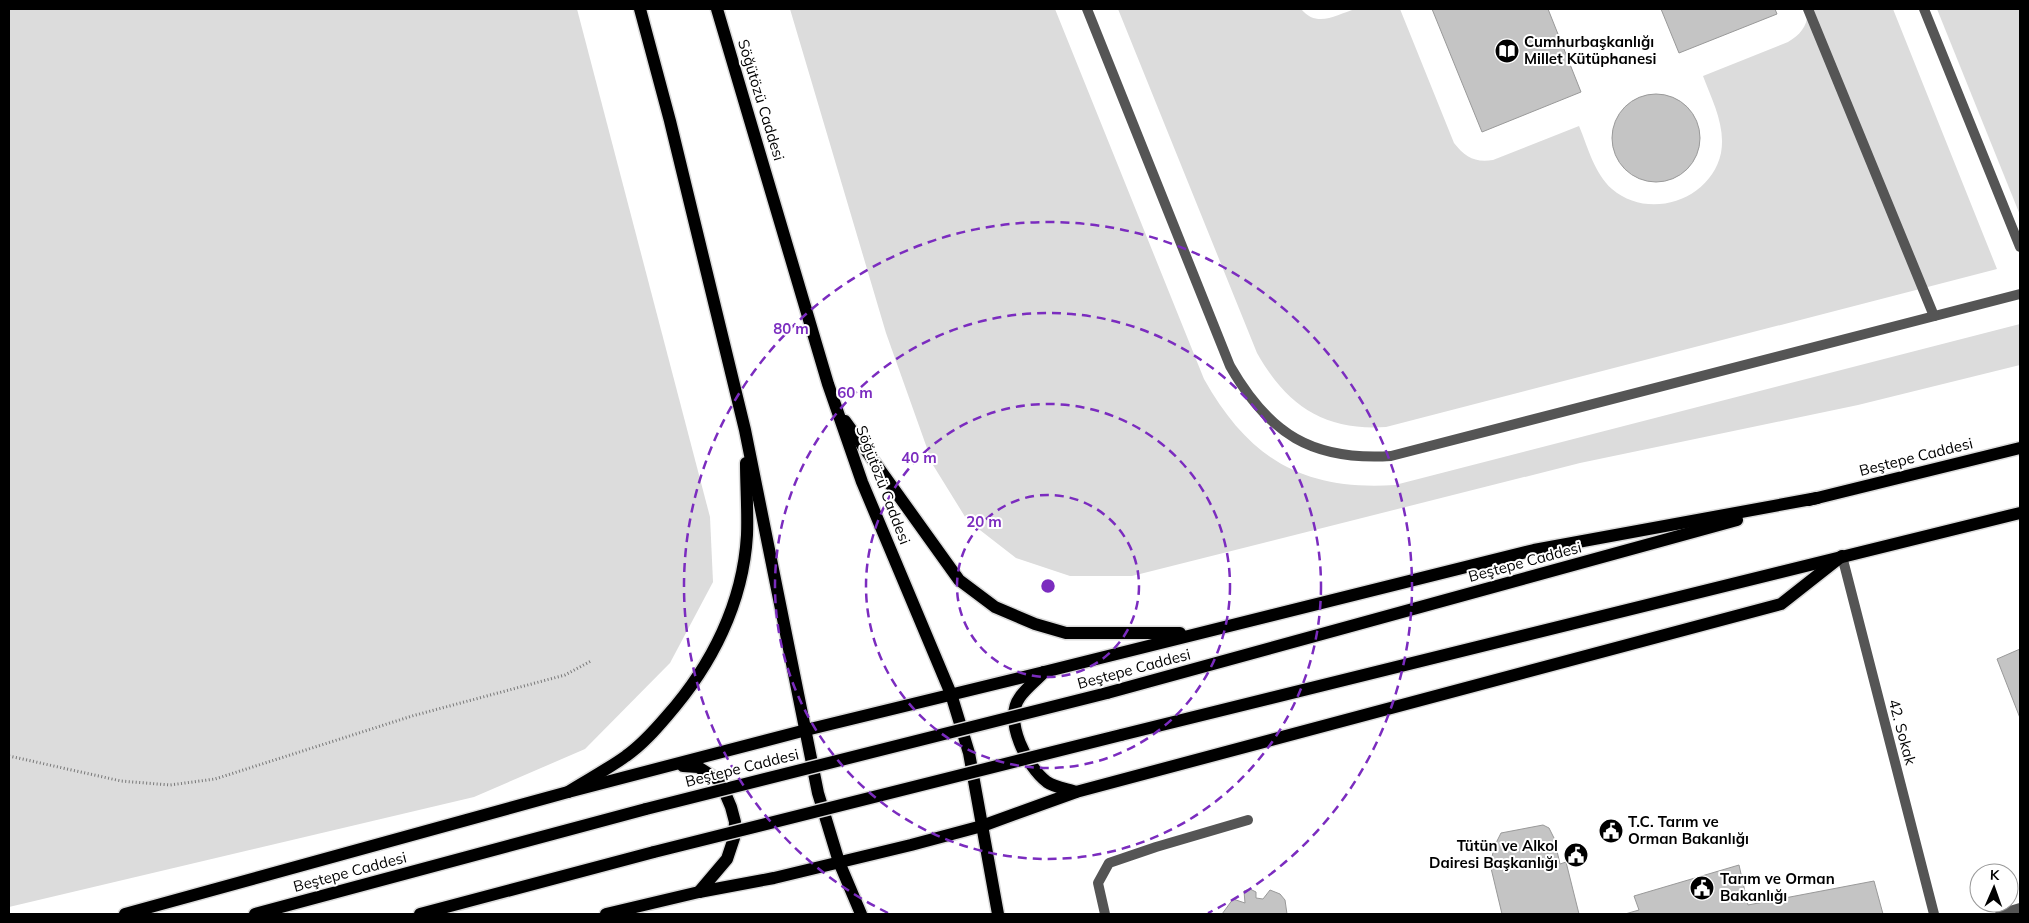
<svg xmlns="http://www.w3.org/2000/svg" width="2029" height="923" font-family="Mulish,sans-serif">
<style>
.green{fill:#dcdcdc}
.building{fill:#c4c4c4;stroke:#999}
.lines{fill:none;stroke-linecap:round;stroke-linejoin:round}
.primary-casing{stroke:#dbdbdb;stroke-width:15}
.path{stroke:#777;stroke-width:3;stroke-dasharray:1 2.5;stroke-linecap:butt}
.service{stroke:#555;stroke-width:10}
.minor{stroke:#555;stroke-width:10}
.primary{stroke:#000;stroke-width:12}
.primary-bridge-casing{stroke:#dbdbdb;stroke-width:15;stroke-linecap:butt}
.primary-bridge{stroke:#000;stroke-width:12}
.ring{fill:none;stroke:#7b2cbf;stroke-width:2.5;stroke-dasharray:9 6}
.labels{text-anchor:middle;stroke-width:4;stroke-linejoin:round;paint-order:stroke}
.poi-label{font-size:15px;font-weight:bold;fill:#000;stroke:#fff;text-anchor:start}
.street-label{font-size:15px;fill:#000;stroke:#fff}
.centre{fill:#7b2cbf;stroke:#fff;stroke-width:2.5}
.ring-label{font-size:15px;text-anchor:middle;font-weight:bold;fill:#7b2cbf;stroke:#fff;stroke-width:4;stroke-linejoin:round;paint-order:stroke}
</style>
<rect width="100%" height="100%" fill="#fff"/>
<g class="green">
<polygon points="9,9 577,9 710,517 713,582 670,663 585,749 474,797 9,907"/>
<path d="M 790,9 L 1055,9 L 1204,379 C 1249,459 1303,491 1395,485 L 2020,324 L 2020,365 L 1858,405 L 1580,463 L 1132,576 L 1070,576 L 1016,558 L 967,520 L 933,465 L 886,333 Z"/>
<path d="M 1118,9 L 1301,9 C 1318,29 1336,14 1356,9 C 1369,6 1386,9 1400,9 L 1454,143 C 1465,157 1475,163 1493,160 L 1579,126 C 1588,147 1594,173 1612,189 C 1649,221 1711,200 1721,153 C 1726,126 1712,100 1703,76 L 1788,42 C 1801,34 1809,25 1807,9 L 1893,9 L 1997,269 L 1386,427 C 1324,431 1287,406 1257,353 Z"/>
<polygon points="1937,9 2020,9 2020,215"/>
</g>
<g class="building">
<polygon points="1432,9 1548,9 1581,92 1482,132"/>
<polygon points="1661,9 1775,9 1777,14 1679,53"/>
<circle cx="1656" cy="138" r="44"/>
<polygon points="2020,649 2020,718 1997,659"/>
<polygon points="1543,825 1549,828 1554,838 1560,864 1566,862 1579,914 1502,914 1490,864 1495,845 1501,833"/>
<polygon points="1739,865 1748,905 1874,881 1883,914 1625,914 1639,910 1634,896"/>
<polygon points="1250,889 1256,892 1256,898 1263,899 1270,890 1280,894 1285,900 1287,914 1222,914 1233,899 1245,903 1244,891"/>
</g>
<g class="lines">
<defs>
<g id="primary">
<polyline points="640,9 670,121 745,430 818,793 839,862 861,914"/>
<polyline points="717,9 828,384 862,482 951,694 969,753 998,914"/>
<polyline points="845,421 959,580 995,607 1035,624 1066,633 1180,633"/>
<polyline points="1809,500 2020,448"/>
<path d="M 1044,672 C 1037,680 1026,688 1020,697 C 1003,720 1027,767 1047,782 C 1054,787 1067,789 1076,792"/>
<polyline points="1107,693 1737,520"/>
<polyline points="1121,735 2020,513"/>
<polyline points="683,766 698,767 720,781 731,807 735,822 734,838 727,859 699,892"/>
<polyline points="568,792 806,730 1044,672 1534,550 1817,498"/>
<path d="M 125,914 L 568,792 C 587,780 608,769 626,756 C 642,745 655,730 667,716 C 712,665 743,603 747,535 C 748,511 746,486 746,463"/>
<polyline points="255,914 646,809"/>
<polyline points="420,914 654,852"/>
<polyline points="606,914 699,892 774,878 911,845 982,826 1076,792 1781,604 1842,556"/>
</g>
</defs>
<use href="#primary" class="primary-casing"/>
<polyline class="path" points="9,756 121,781 170,785 215,779 412,716 565,675 591,661"/>
<g class="service">
<path d="M 1087,9 L 1230,366 C 1269,434 1312,461 1391,456 L 2020,294"/>
<polyline points="1808,9 1934,316"/>
<polyline points="1924,9 2020,247"/>
<polyline points="1105,914 1098,883 1109,863 1156,847 1248,820"/>
</g>
<g class="minor">
<polyline points="1842,556 1934,914"/>
<polyline points="2000,914 2020,908"/>
</g>
<use href="#primary" class="primary"/>
<defs>
<g id="primary-bridge">
<polyline points="646,809 1107,693"/>
<polyline points="654,852 1121,735"/>
</g>
</defs>
<use href="#primary-bridge" class="primary-bridge-casing"/>
<use href="#primary-bridge" class="primary-bridge"/>
</g>
<g class="ring">
<circle cx="1048" cy="586" r="91"/>
<circle cx="1048" cy="586" r="182"/>
<circle cx="1048" cy="586" r="273"/>
<path d="M888 913A364 364 0 1 1 1208 913"/>
</g>
<defs>
<symbol id="library-disc" viewBox="-11 -11 22 22"><circle r="9.5" fill="#000" stroke="#fff"/><path d="M-6-4Q-3-5.5-.7-3.5V5Q-3 3-6 4ZM6-4Q3-5.5 .7-3.5V5Q3 3 6 4Z" fill="#fff"/></symbol>
<symbol id="civic-disc" viewBox="-11 -11 22 22"><circle r="9.5" fill="#000" stroke="#fff"/><path d="M-.6-6.5H3V-4.5H.6V-3L4-1V1h2V6H-6V1h2V-1L-.6-3ZM-1.2 2.5V6h2.4V2.5Z" fill="#fff"/></symbol>
</defs>
<g fill-rule="evenodd">
<use href="#library-disc" x="1493" y="37" width="28" height="28"/>
<use href="#civic-disc" x="1597" y="817" width="28" height="28"/>
<use href="#civic-disc" x="1562" y="841" width="28" height="28"/>
<use href="#civic-disc" x="1688" y="874" width="28" height="28"/>
</g>
<g class="labels">
<g class="poi-label">
<text x="1524" y="47">Cumhurbaşkanlığı<tspan x="1524" dy="17">Millet Kütüphanesi</tspan></text>
<text x="1628" y="827">T.C. Tarım ve<tspan x="1628" dy="17">Orman Bakanlığı</tspan></text>
<text x="1558" y="851" text-anchor="end">Tütün ve Alkol<tspan x="1558" dy="17">Dairesi Başkanlığı</tspan></text>
<text x="1720" y="884">Tarım ve Orman<tspan x="1720" dy="17">Bakanlığı</tspan></text>
</g>
<g class="street-label">
<text transform="translate(761 100) rotate(73)" y="5">Söğütözü Caddesi</text>
<text transform="translate(1916 457) rotate(-14)" y="5">Beştepe Caddesi</text>
<text transform="translate(883 485) rotate(69)" y="5">Söğütözü Caddesi</text>
<text transform="translate(1525 562) rotate(-15)" y="5">Beştepe Caddesi</text>
<text transform="translate(1134 669) rotate(-15)" y="5">Beştepe Caddesi</text>
<text transform="translate(1902 732) rotate(75)" y="5">42. Sokak</text>
<text transform="translate(742 768) rotate(-14)" y="5">Beştepe Caddesi</text>
<text transform="translate(350 872) rotate(-15)" y="5">Beştepe Caddesi</text>
</g>
</g>
<circle cx="1048" cy="586" r="8" class="centre"/>
<g class="ring-label">
<text x="791" y="334">80 m</text>
<text x="855" y="398">60 m</text>
<text x="919" y="463">40 m</text>
<text x="984" y="527">20 m</text>
</g>
<rect width="2029" height="923" fill="none" stroke="#000000" stroke-width="20"/>
<g transform="translate(1994 888) rotate(2)"><circle r="24" fill="#ffffff" stroke="#999999"/>
<path d="M0-4L9 19L0 12L-9 19Z" fill="#000000"/>
<text y="-8" font-size="14" font-weight="bold" text-anchor="middle" fill="#000000">K</text>
</g>
</svg>
